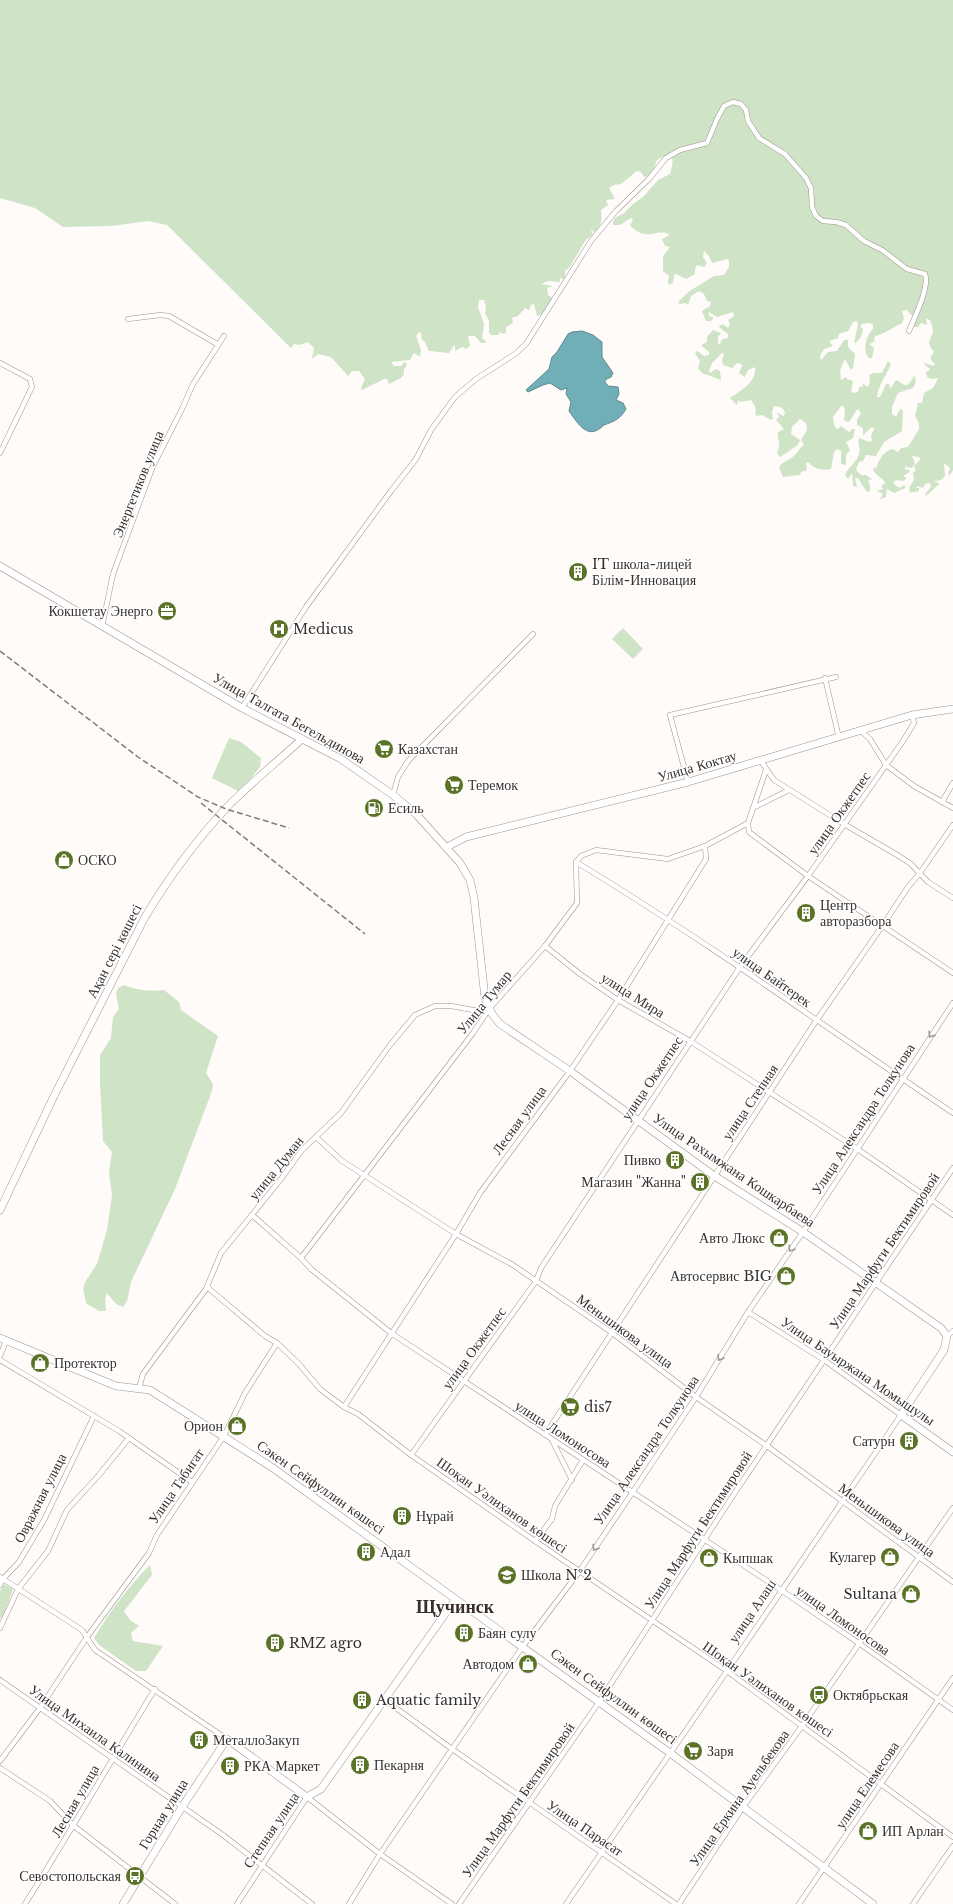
<svg xmlns="http://www.w3.org/2000/svg" width="953" height="1904" font-family="'Libre Baskerville',serif">
<style>
.green{fill:#cfe3c7}
.water{fill:#71afb8;stroke:#60898f}
.lines{fill:none;stroke-linecap:round;stroke-linejoin:round}
.street-casing{stroke:#a0928c;stroke-width:5.5}
.secondary-casing{stroke:#a0928c;stroke-width:8}
.street{stroke:#fff;stroke-width:4.5}
.secondary{stroke:#fff;stroke-width:7}
.rail{stroke:#817c7a;stroke-width:1.5;stroke-dasharray:6 3;stroke-linecap:butt}
.oneway{stroke:#9b9896}
.labels{text-anchor:middle;stroke-width:3;stroke-linejoin:round;paint-order:stroke}
.street-label{font-size:14px;fill:#37312e;stroke:#fff}
.poi-label{font-size:14px;fill:#37312e;stroke:#fff;text-anchor:start}
.district-label{font-size:18px;font-weight:bold;fill:#382d28;stroke:#fff}
</style>
<rect width="100%" height="100%" fill="#fefbf9"/>
<g class="green">
<path d="M 0,0 L 953,0 L 953,470 L 950,475 L 948,474 L 950,468 L 944,463 L 945,476 L 941,480 L 935,481 L 935,482 L 939,483 L 939,484 L 926,496 L 925,494 L 931,487 L 930,483 L 925,484 L 923,488 L 917,486 L 916,488 L 919,488 L 919,491 L 910,493 L 909,488 L 914,480 L 913,472 L 916,471 L 914,466 L 921,459 L 918,457 L 912,456 L 915,463 L 912,468 L 905,467 L 905,470 L 908,469 L 910,472 L 903,476 L 907,478 L 906,479 L 903,481 L 896,480 L 893,483 L 899,488 L 905,485 L 905,488 L 894,493 L 887,489 L 886,497 L 880,499 L 883,494 L 877,491 L 883,489 L 881,486 L 885,483 C 883,477 875,476 873,469 L 877,467 C 878,460 885,450 893,449 L 898,452 L 901,448 L 908,447 L 919,429 L 919,424 L 915,416 L 918,403 L 922,403 L 924,393 L 933,388 L 938,378 L 932,379 L 927,377 L 926,372 L 930,370 L 930,369 L 924,364 L 925,363 L 933,366 L 935,364 L 931,360 L 931,357 L 934,352 C 925,342 931,341 933,331 C 933,328 931,324 931,321 L 926,318 L 927,325 L 921,323 L 918,327 L 914,327 L 916,313 L 911,315 L 907,310 L 902,311 L 904,318 L 902,323 C 896,326 880,336 875,336 L 874,342 L 869,344 L 874,348 L 872,358 L 869,358 C 862,350 866,336 873,329 L 873,325 L 870,323 L 862,324 L 860,327 L 863,329 C 863,334 859,342 854,343 L 858,325 L 857,321 L 853,322 L 848,331 L 839,334 L 838,338 L 829,341 L 833,346 L 824,349 L 820,356 L 820,359 L 822,359 L 828,352 L 837,351 L 844,340 L 848,340 L 848,347 L 855,354 L 853,368 L 851,370 L 845,359 L 840,370 L 841,380 L 846,377 L 847,379 L 853,381 L 851,391 L 854,393 L 858,392 L 859,387 L 862,387 L 863,384 L 868,387 L 870,382 L 869,375 L 873,373 L 882,373 L 888,361 L 891,364 C 886,376 878,386 877,397 L 880,397 L 886,384 L 889,384 L 890,388 L 891,388 L 896,380 C 906,385 906,390 914,376 L 915,377 L 916,382 L 913,388 L 898,393 L 892,407 L 892,414 L 896,417 L 900,409 L 903,410 L 902,431 L 884,442 L 876,456 L 866,455 L 863,461 L 859,462 L 856,469 L 857,471 L 861,475 L 866,475 L 872,479 L 868,481 L 870,485 L 870,492 L 866,491 L 858,478 L 855,478 L 857,487 L 853,486 L 852,473 L 848,479 L 845,475 C 848,467 858,461 859,454 C 861,448 857,446 859,438 L 870,442 L 872,440 L 871,436 L 874,429 L 872,427 L 863,435 L 863,428 L 857,425 L 857,420 L 861,413 L 858,409 C 853,413 853,419 848,422 L 844,420 L 845,409 L 842,405 L 833,417 L 835,428 L 838,429 L 841,426 L 849,432 L 852,429 L 855,429 L 853,438 L 846,442 L 850,450 L 846,455 L 846,465 L 841,464 L 841,451 L 837,449 L 834,452 L 831,469 C 823,471 814,469 808,462 L 806,463 L 807,470 L 801,472 L 800,475 L 783,477 L 779,467 C 783,461 790,460 795,455 C 799,451 799,448 804,445 L 801,440 L 807,430 L 806,423 L 800,419 L 792,427 L 791,434 L 800,440 L 798,445 L 780,457 L 777,453 C 782,440 777,442 778,432 L 784,429 L 776,420 L 779,417 L 777,412 L 783,416 L 785,414 C 785,408 779,406 774,406 L 772,412 L 773,419 L 771,420 L 762,415 L 756,416 L 755,406 L 751,400 L 740,402 L 738,400 L 737,405 L 730,398 C 740,391 757,382 755,367 L 748,370 L 745,377 L 743,376 L 739,373 L 742,366 L 741,364 L 737,363 L 732,368 L 723,365 L 722,360 L 724,354 L 722,353 L 712,363 L 709,371 L 710,373 L 716,369 L 720,371 L 721,380 L 702,373 L 698,368 L 700,361 L 695,353 L 697,351 L 704,356 L 709,355 L 709,352 L 701,345 L 707,342 L 707,337 L 713,330 L 721,333 L 718,337 L 718,344 L 720,344 L 722,339 L 728,338 L 728,334 L 720,328 L 719,326 L 723,324 L 728,328 L 730,324 L 728,320 L 734,316 L 733,312 L 717,317 L 709,312 L 709,316 L 713,317 L 713,319 L 711,321 L 706,321 L 702,311 L 710,306 L 711,302 L 707,301 L 704,294 L 699,291 L 691,296 L 688,305 L 685,303 L 680,304 L 678,303 L 679,301 L 691,290 L 706,281 L 714,276 L 724,275 L 729,267 L 729,260 L 727,259 L 712,263 L 709,256 L 704,251 L 703,257 L 707,263 L 704,267 L 697,265 L 695,269 L 695,274 L 686,279 L 676,274 L 674,275 L 673,283 L 669,285 L 668,283 L 669,276 L 663,271 L 663,256 L 670,247 L 665,246 L 662,239 L 668,236 L 669,234 C 661,230 654,235 645,234 C 640,234 634,229 630,226 L 633,219 L 631,218 L 620,225 L 613,225 L 613,222 L 615,218 L 624,213 L 632,205 L 644,196 L 658,180 L 670,174 C 672,167 675,159 669,154 L 657,160 L 653,171 L 646,177 L 644,177 L 641,172 L 637,171 L 621,184 L 614,185 L 609,188 L 615,199 L 606,200 L 608,205 L 601,210 C 602,219 602,226 594,232 L 590,229 L 593,234 L 585,241 L 569,268 L 565,271 L 565,279 L 560,278 L 560,282 L 548,281 L 541,284 L 553,286 L 547,288 L 548,295 L 553,298 L 544,314 L 537,316 L 534,304 L 531,305 L 529,310 L 525,308 L 518,316 L 512,318 L 513,323 L 506,327 L 506,332 L 504,334 L 499,332 L 499,335 L 491,335 L 489,333 L 489,320 L 485,314 L 486,307 L 484,300 L 479,300 L 478,307 L 484,324 L 482,338 L 486,341 L 485,343 L 481,343 L 475,336 L 468,336 L 470,346 L 466,349 L 462,347 L 455,351 L 455,344 L 449,353 L 429,351 L 425,342 L 422,340 L 421,333 L 419,332 L 416,336 L 421,350 L 420,357 L 414,353 L 410,360 L 391,362 L 394,366 L 401,366 L 404,362 L 406,363 L 407,365 L 404,369 L 404,374 L 401,378 L 389,384 L 387,379 L 384,379 L 362,390 L 361,388 L 365,379 L 359,371 L 352,371 L 348,376 L 331,357 L 318,354 L 312,359 L 314,348 L 308,342 L 299,345 L 294,344 L 291,348 L 167,225 L 148,221 L 112,226 L 63,227 L 35,208 L 0,198 Z"/>
<polygon points="623,628 643,649 633,659 612,639"/>
<polygon points="229,738 241,742 261,758 260,767 240,792 212,778"/>
<path d="M 124,985 C 137,990 150,992 164,990 L 179,1002 L 181,1010 L 218,1036 L 206,1073 L 213,1084 L 212,1091 L 175,1189 L 131,1282 L 127,1301 L 123,1307 L 116,1304 L 107,1293 L 105,1299 L 106,1311 L 99,1311 L 86,1303 L 83,1289 L 85,1282 L 97,1264 L 107,1230 L 112,1195 L 109,1173 L 112,1152 L 103,1141 L 100,1083 L 100,1055 L 111,1038 L 113,1017 L 119,1009 L 116,994 L 118,988 Z"/>
<path d="M 150,1565 L 152,1575 L 124,1611 L 130,1620 L 139,1626 L 131,1633 L 133,1641 L 163,1646 L 146,1671 L 136,1671 L 99,1645 L 94,1638 C 110,1611 128,1587 150,1565 Z"/>
<polygon points="4,1584 13,1589 4,1614 0,1619 0,1591"/>
</g>
<path class="water" d="M 582,331 L 593,335 L 602,342 L 602,357 L 613,373 L 611,377 L 605,380 L 605,382 L 608,386 L 618,387 L 619,394 L 616,400 L 623,403 L 626,409 C 620,419 615,421 604,425 C 588,441 579,425 569,411 L 571,402 L 566,394 L 567,388 L 561,390 L 550,383 L 543,385 L 528,392 L 526,390 L 549,369 L 552,357 L 557,352 L 568,334 L 572,332 Z"/>
<g class="lines">
<defs>
<g id="street">
<polyline points="128,319 160,315 169,316 217,344"/>
<polyline points="0,363 30,379 32,387 0,453"/>
<polyline points="102,627 113,574 153,466 182,409 193,384 224,336"/>
<polyline points="825,678 839,738"/>
<path d="M 242,708 L 306,607 L 391,491 L 416,459 L 431,430 L 455,397 L 476,379 L 515,354 L 526,344 L 591,241 L 616,211 L 649,179 L 666,158 L 680,150 L 707,143 L 717,119 L 724,106 L 733,102 L 741,104 L 746,110 L 748,121 L 759,138 L 785,154 L 806,178 L 811,188 L 812,207 L 816,216 L 823,221 L 836,222 L 846,225 L 864,241 L 882,250 L 907,269 L 925,274 C 930,287 914,318 909,331"/>
<polyline points="861,731 870,739 886,765 914,786 953,808"/>
<polyline points="761,761 774,780 844,824 899,856 911,864 928,882 953,898"/>
<polyline points="688,782 670,715 836,677"/>
<polyline points="393,795 398,777 408,761 533,634"/>
<polyline points="942,802 953,783"/>
<polyline points="753,808 789,790"/>
<polyline points="748,823 749,832 808,876 953,973"/>
<path d="M 576,862 C 705,940 828,1029 953,1113"/>
<polyline points="545,946 580,974 618,1000 690,1041 856,1148 953,1215"/>
<polyline points="316,1137 342,1161 456,1234 513,1265 611,1332 696,1397 767,1446 953,1582"/>
<polyline points="252,1215 301,1258 311,1269 391,1333 781,1590 860,1644 953,1710"/>
<polyline points="301,1258 473,1033 489,1009 545,946 577,903 576,862 581,856 596,850 668,859 705,846 748,823 766,770"/>
<polyline points="207,1287 265,1336 277,1343 299,1364 320,1389 344,1407 358,1414 411,1455 535,1541 727,1671 953,1837"/>
<polyline points="947,1336 953,1331"/>
<polyline points="0,1356 6,1341"/>
<polyline points="0,1360 119,1431 192,1482"/>
<polyline points="139,1388 143,1374 206,1289 221,1253 281,1179 302,1150 341,1113 390,1045 415,1015 435,1006 451,1006 473,1010 489,1009"/>
<polyline points="344,1407 456,1234 480,1193 570,1071 618,1000 706,859 705,846"/>
<polyline points="545,1435 816,1021 883,925 908,887 920,873 953,825"/>
<polyline points="552,1440 572,1480"/>
<polyline points="411,1455 536,1281 541,1268 740,967 808,876 903,741 914,723 912,715"/>
<polyline points="535,1541 552,1519 555,1506 583,1460"/>
<polyline points="0,1577 82,1630 95,1650 227,1739"/>
<polyline points="0,1585 3,1579 19,1562 44,1520 94,1416"/>
<polyline points="0,1628 18,1589 48,1551 67,1510 99,1475 129,1438"/>
<polyline points="0,1680 223,1835 312,1904"/>
<polyline points="385,1700 452,1749 676,1904"/>
<polyline points="0,1761 40,1708 87,1637 149,1553 157,1535 224,1436 245,1393 277,1343"/>
<polyline points="0,1768 50,1801 74,1826 175,1904"/>
<path d="M 25,1904 C 70,1833 111,1760 155,1689"/>
<polyline points="237,1904 307,1797 380,1854 452,1904"/>
<polyline points="349,1904 380,1854 523,1646 579,1572 632,1493 696,1397 748,1312 803,1232 953,1003"/>
<polyline points="459,1904 599,1702 736,1491 953,1168"/>
<polyline points="566,1904 727,1671 901,1415 824,1360 748,1312"/>
<polyline points="679,1904 743,1807 802,1726 953,1508"/>
<polyline points="799,1904 953,1678"/>
<polyline points="913,1904 953,1846"/>
</g>
<g id="secondary">
<polyline points="0,566 242,708 341,759 393,795 416,814 460,863 470,880 474,898 485,998 492,1014 500,1024 570,1071 713,1175 803,1232 941,1328 947,1336 944,1350 901,1415 953,1452"/>
<polyline points="447,847 466,837 688,782 912,715 953,709"/>
<path d="M 0,1210 L 54,1096 L 145,917 C 169,877 197,839 229,805 C 252,782 278,761 302,739"/>
<polyline points="0,1338 116,1386 150,1390 273,1468 670,1753 873,1904"/>
<polyline points="123,1904 182,1807 227,1739 307,1797 321,1789 455,1600"/>
</g>
</defs>
<use href="#street" class="street-casing"/>
<use href="#secondary" class="secondary-casing"/>
<use href="#street" class="street"/>
<use href="#secondary" class="secondary"/>
<g class="rail">
<polyline points="0,651 138,757 198,797 226,809 289,828"/>
<polyline points="201,803 365,934"/>
</g>
</g>
<defs><path id="oneway-chevron" d="M-2-3.5L2.5 0L-2 3.5" fill="none" stroke-width="1.6" stroke-linecap="round" stroke-linejoin="round"/></defs>
<g class="oneway">
<use href="#oneway-chevron" transform="translate(931 1035) rotate(124)"/>
<use href="#oneway-chevron" transform="translate(791 1249) rotate(124)"/>
<use href="#oneway-chevron" transform="translate(720 1358) rotate(121)"/>
<use href="#oneway-chevron" transform="translate(595 1548) rotate(124)"/>
</g>
<defs>
<symbol id="building-disc" viewBox="-11 -11 22 22"><circle r="9.5" fill="#5a7326" stroke="#fff"/><path d="M-4-6H4V6H1V3H-1V6H-4ZM-2.5-4.3h1.7v1.8h-1.7ZM.8-4.3h1.7v1.8H.8ZM-2.5-1h1.7V.8h-1.7ZM.8-1h1.7V.8H.8Z" fill="#fff"/></symbol>
<symbol id="office-disc" viewBox="-11 -11 22 22"><circle r="9.5" fill="#5a7326" stroke="#fff"/><path d="M-6-3h4V-5.5h4V-3h4V5H-6ZM-1-4.5V-3h2v-1.5ZM-6 0V1H6V0Z" fill="#fff"/></symbol>
<symbol id="hospital-disc" viewBox="-11 -11 22 22"><circle r="9.5" fill="#5a7326" stroke="#fff"/><path d="M-5-5h3v3.5h4V-5h3V5h-3V1.5h-4V5h-3Z" fill="#fff"/></symbol>
<symbol id="supermarket-disc" viewBox="-11 -11 22 22"><circle r="9.5" fill="#5a7326" stroke="#fff"/><path d="M-6-5.5h2.5l.6 2H6L4.5 2H-2.5L-4.4-4H-6ZM-1.5 3.2a1.3 1.3 0 1 0 .1 0ZM3 3.2a1.3 1.3 0 1 0 .1 0Z" fill="#fff"/></symbol>
<symbol id="fuel-disc" viewBox="-11 -11 22 22"><circle r="9.5" fill="#5a7326" stroke="#fff"/><path d="M-5.5-6h7V0h2V4h1.3V-2.5L3-4.5l.8-.8L6-3V5H2.5V1h-1V6h-7ZM-4.2-4.7v3.2H.2V-4.7Z" fill="#fff"/></symbol>
<symbol id="shop-disc" viewBox="-11 -11 22 22"><circle r="9.5" fill="#5a7326" stroke="#fff"/><path d="M-5-2.5h2.3a2.7 3.5 0 0 1 5.4 0H5L5.5 6h-11ZM-1.5-2.5h3a1.5 2.3 0 0 0-3 0Z" fill="#fff"/></symbol>
<symbol id="school-disc" viewBox="-11 -11 22 22"><circle r="9.5" fill="#5a7326" stroke="#fff"/><path d="M0-5L7-2L0 1L-7-2ZM-4 1L0 2.5L4 1V4Q0 6-4 4Z" fill="#fff"/></symbol>
<symbol id="bus-disc" viewBox="-11 -11 22 22"><circle r="9.5" fill="#5a7326" stroke="#fff"/><path d="M-5-6H5V4H4V6H2V4H-2V6H-4V4H-5ZM-3.5-4V0h7V-4ZM-3.5 1.2v1.5H-2V1.2ZM2 1.2v1.5H3.5V1.2Z" fill="#fff"/></symbol>
</defs>
<g fill-rule="evenodd">
<use href="#building-disc" x="567" y="561" width="22" height="22"/>
<use href="#office-disc" x="156" y="600" width="22" height="22"/>
<use href="#hospital-disc" x="268" y="618" width="22" height="22"/>
<use href="#supermarket-disc" x="373" y="738" width="22" height="22"/>
<use href="#supermarket-disc" x="443" y="774" width="22" height="22"/>
<use href="#fuel-disc" x="363" y="797" width="22" height="22"/>
<use href="#shop-disc" x="53" y="849" width="22" height="22"/>
<use href="#building-disc" x="795" y="902" width="22" height="22"/>
<use href="#building-disc" x="664" y="1149" width="22" height="22"/>
<use href="#building-disc" x="689" y="1171" width="22" height="22"/>
<use href="#shop-disc" x="768" y="1227" width="22" height="22"/>
<use href="#shop-disc" x="775" y="1265" width="22" height="22"/>
<use href="#shop-disc" x="29" y="1352" width="22" height="22"/>
<use href="#supermarket-disc" x="559" y="1396" width="22" height="22"/>
<use href="#shop-disc" x="226" y="1415" width="22" height="22"/>
<use href="#building-disc" x="898" y="1430" width="22" height="22"/>
<use href="#building-disc" x="391" y="1505" width="22" height="22"/>
<use href="#building-disc" x="355" y="1541" width="22" height="22"/>
<use href="#shop-disc" x="879" y="1546" width="22" height="22"/>
<use href="#shop-disc" x="698" y="1547" width="22" height="22"/>
<use href="#school-disc" x="496" y="1564" width="22" height="22"/>
<use href="#shop-disc" x="900" y="1583" width="22" height="22"/>
<use href="#building-disc" x="453" y="1622" width="22" height="22"/>
<use href="#building-disc" x="264" y="1632" width="22" height="22"/>
<use href="#shop-disc" x="517" y="1653" width="22" height="22"/>
<use href="#bus-disc" x="808" y="1684" width="22" height="22"/>
<use href="#building-disc" x="351" y="1689" width="22" height="22"/>
<use href="#building-disc" x="188" y="1729" width="22" height="22"/>
<use href="#supermarket-disc" x="682" y="1740" width="22" height="22"/>
<use href="#building-disc" x="349" y="1754" width="22" height="22"/>
<use href="#building-disc" x="219" y="1755" width="22" height="22"/>
<use href="#shop-disc" x="857" y="1820" width="22" height="22"/>
<use href="#bus-disc" x="124" y="1865" width="22" height="22"/>
</g>
<g class="labels">
<g class="street-label">
<text transform="translate(138 484) rotate(-68)" y="5">Энергетиков улица</text>
<text transform="translate(289 718) rotate(29)" y="5">Улица Талгата Бегельдинова</text>
<text transform="translate(697 766) rotate(-16)" y="5">Улица Коктау</text>
<text transform="translate(839 813) rotate(-55)" y="5">улица Окжетпес</text>
<text transform="translate(114 951) rotate(-63)" y="5">Ақан сері көшесі</text>
<text transform="translate(772 977) rotate(35)" y="5">улица Байтерек</text>
<text transform="translate(633 995) rotate(32)" y="5">улица Мира</text>
<text transform="translate(484 1002) rotate(-51)" y="5">Улица Тумар</text>
<text transform="translate(652 1078) rotate(-56)" y="5">улица Окжетпес</text>
<text transform="translate(750 1102) rotate(-56)" y="5">улица Степная</text>
<text transform="translate(863 1119) rotate(-57)" y="5">Улица Александра Толкунова</text>
<text transform="translate(519 1120) rotate(-54)" y="5">Лесная улица</text>
<text transform="translate(276 1168) rotate(-51)" y="5">улица Думан</text>
<text transform="translate(734 1170) rotate(34)" y="5">Улица Рахымжана Кошкарбаева</text>
<text transform="translate(884 1251) rotate(-56)" y="5">Улица Марфуги Бектимировой</text>
<text transform="translate(625 1331) rotate(36)" y="5">Меньшикова улица</text>
<text transform="translate(474 1348) rotate(-54)" y="5">улица Окжетпес</text>
<text transform="translate(858 1371) rotate(34)" y="5">Улица Бауыржана Момышулы</text>
<text transform="translate(563 1434) rotate(33)" y="5">улица Ломоносова</text>
<text transform="translate(646 1450) rotate(-56)" y="5">Улица Александра Толкунова</text>
<text transform="translate(176 1486) rotate(-56)" y="5">Улица Табигат</text>
<text transform="translate(321 1487) rotate(35)" y="5">Сәкен Сейфуллин көшесі</text>
<text transform="translate(40 1498) rotate(-63)" y="5">Овражная улица</text>
<text transform="translate(502 1505) rotate(35)" y="5">Шоқан Уәлиханов көшесі</text>
<text transform="translate(887 1520) rotate(36)" y="5">Меньшикова улица</text>
<text transform="translate(698 1530) rotate(-57)" y="5">Улица Марфуги Бектимировой</text>
<text transform="translate(752 1611) rotate(-56)" y="5">улица Алаш</text>
<text transform="translate(843 1620) rotate(35)" y="5">улица Ломоносова</text>
<text transform="translate(768 1689) rotate(35)" y="5">Шоқан Уәлиханов көшесі</text>
<text transform="translate(614 1696) rotate(36)" y="5">Сәкен Сейфуллин көшесі</text>
<text transform="translate(95 1733) rotate(35)" y="5">Улица Михаила Калинина</text>
<text transform="translate(867 1785) rotate(-56)" y="5">улица Елемесова</text>
<text transform="translate(739 1798) rotate(-55)" y="5">Улица Еркина Ауельбекова</text>
<text transform="translate(518 1800) rotate(-55)" y="5">Улица Марфуги Бектимировой</text>
<text transform="translate(75 1801) rotate(-60)" y="5">Лесная улица</text>
<text transform="translate(163 1814) rotate(-58)" y="5">Горная улица</text>
<text transform="translate(585 1828) rotate(34)" y="5">Улица Парасат</text>
<text transform="translate(271 1830) rotate(-56)" y="5">Степная улица</text>
</g>
<g class="poi-label">
<text x="592" y="569">IT школа-лицей<tspan x="592" dy="16">Білім-Инновация</tspan></text>
<text x="153" y="616" text-anchor="end">Кокшетау Энерго</text>
<text x="293" y="634">Medicus</text>
<text x="398" y="754">Казахстан</text>
<text x="468" y="790">Теремок</text>
<text x="388" y="813">Есиль</text>
<text x="78" y="865">ОСКО</text>
<text x="820" y="910">Центр<tspan x="820" dy="16">авторазбора</tspan></text>
<text x="661" y="1165" text-anchor="end">Пивко</text>
<text x="686" y="1187" text-anchor="end">Магазин "Жанна"</text>
<text x="765" y="1243" text-anchor="end">Авто Люкс</text>
<text x="772" y="1281" text-anchor="end">Автосервис BIG</text>
<text x="54" y="1368">Протектор</text>
<text x="584" y="1412">dis7</text>
<text x="223" y="1431" text-anchor="end">Орион</text>
<text x="895" y="1446" text-anchor="end">Сатурн</text>
<text x="416" y="1521">Нұрай</text>
<text x="380" y="1557">Адал</text>
<text x="876" y="1562" text-anchor="end">Кулагер</text>
<text x="723" y="1563">Кыпшак</text>
<text x="521" y="1580">Школа №2</text>
<text x="897" y="1599" text-anchor="end">Sultana</text>
<text x="478" y="1638">Баян сулу</text>
<text x="289" y="1648">RMZ agro</text>
<text x="514" y="1669" text-anchor="end">Автодом</text>
<text x="833" y="1700">Октябрьская</text>
<text x="376" y="1705">Aquatic family</text>
<text x="213" y="1745">МеталлоЗакуп</text>
<text x="707" y="1756">Заря</text>
<text x="374" y="1770">Пекарня</text>
<text x="244" y="1771">РКА Маркет</text>
<text x="882" y="1836">ИП Арлан</text>
<text x="121" y="1881" text-anchor="end">Севостопольская</text>
</g>
<g class="district-label">
<text x="455" y="1613">Щучинск</text>
</g>
</g>
</svg>
